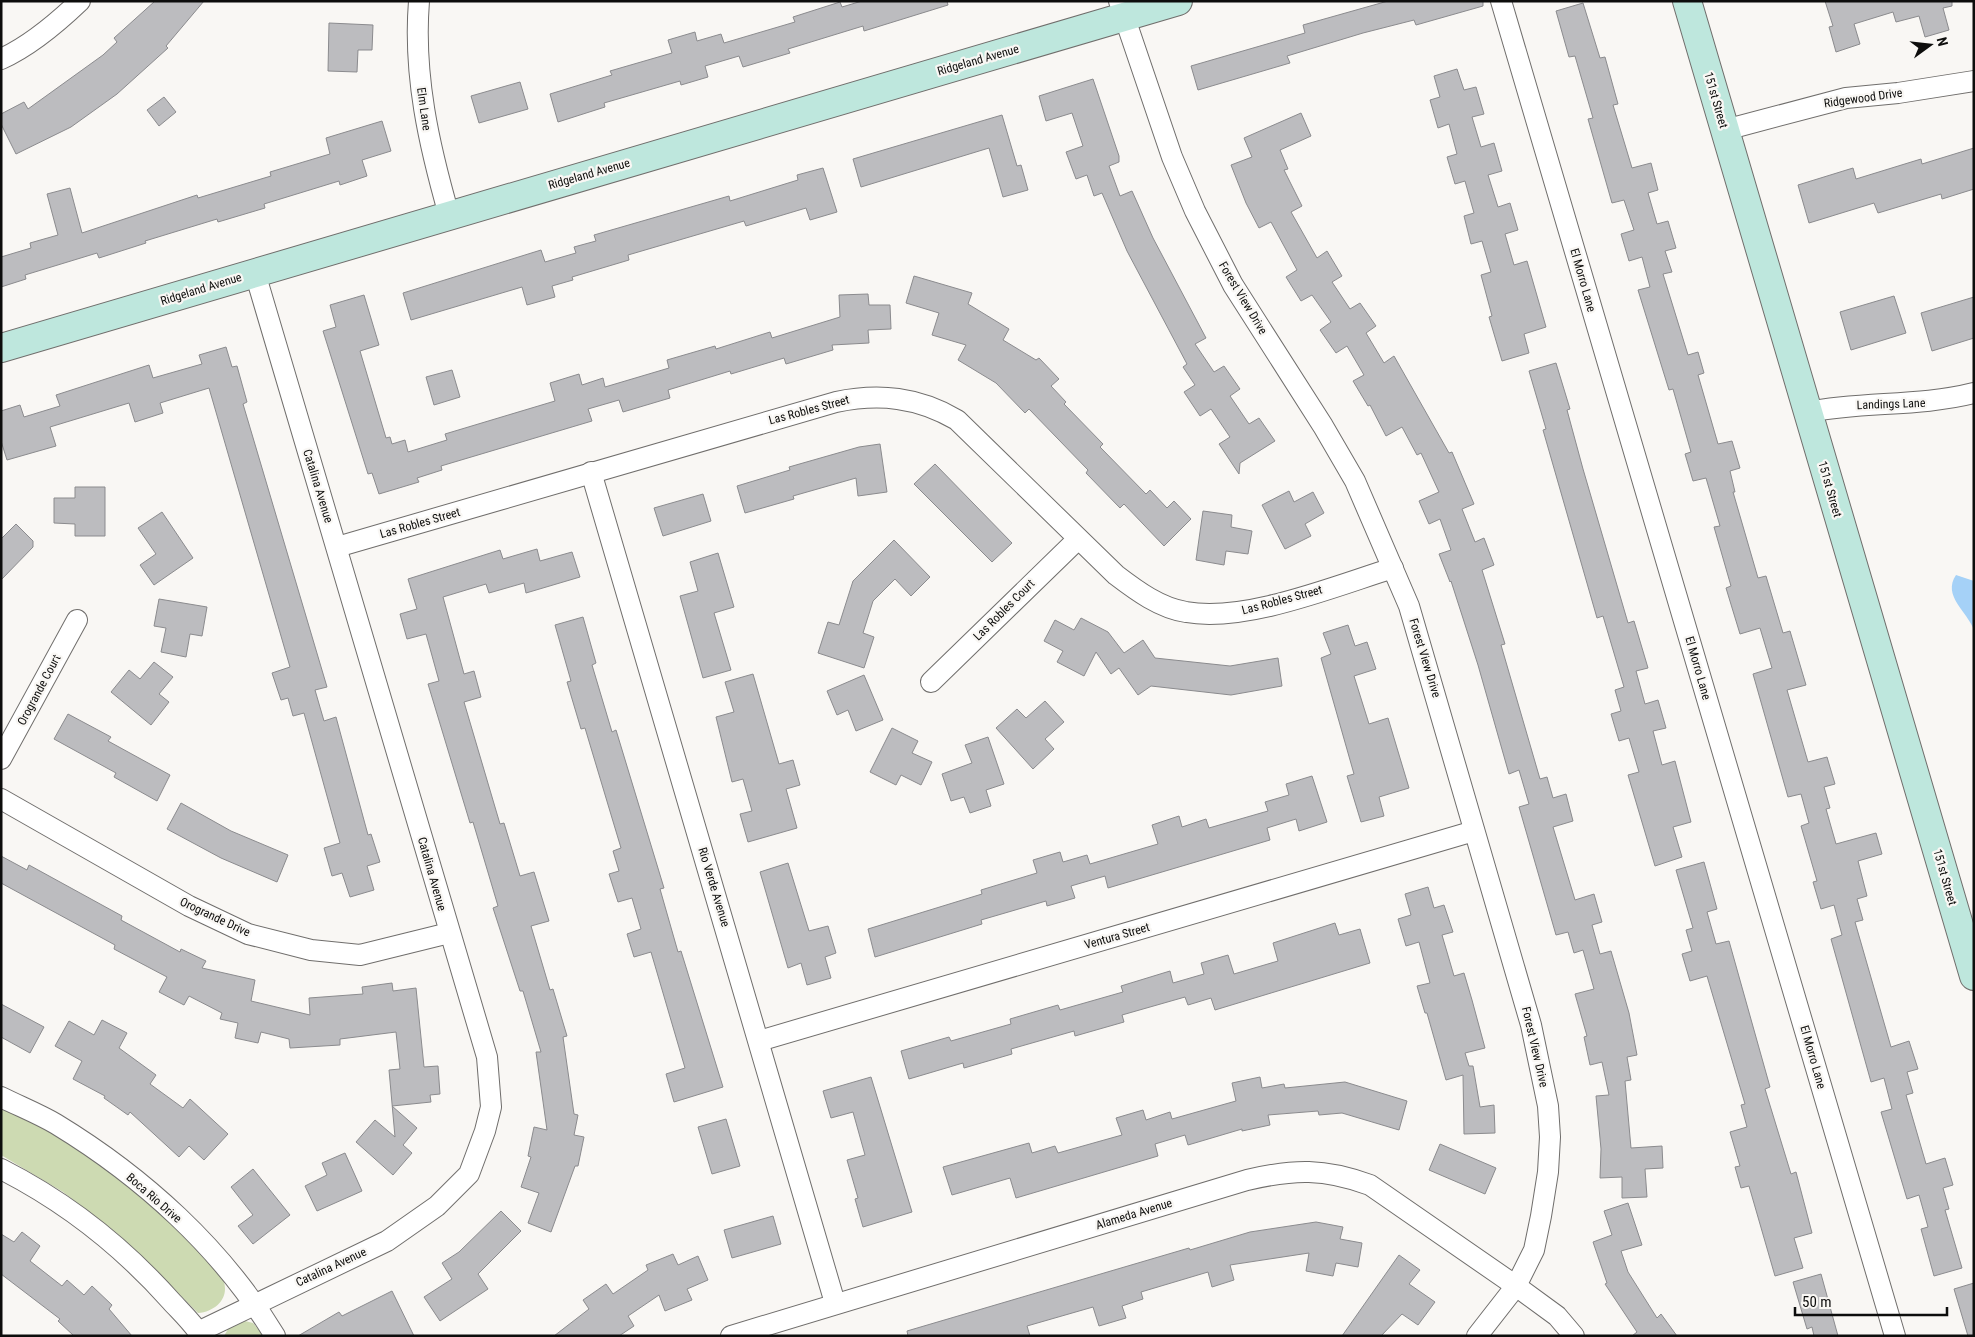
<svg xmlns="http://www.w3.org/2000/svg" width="1975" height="1337" font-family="'Roboto Condensed',sans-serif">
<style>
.green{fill:#cddab2}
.water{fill:#a5d1f7}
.building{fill:#bcbcbf;stroke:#8b8b8e}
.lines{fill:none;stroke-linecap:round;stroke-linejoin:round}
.street-casing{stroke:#706e6c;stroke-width:22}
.secondary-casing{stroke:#706e6c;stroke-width:30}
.street{stroke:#fff;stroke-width:20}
.secondary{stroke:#bee7dd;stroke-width:28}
.labels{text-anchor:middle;stroke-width:4.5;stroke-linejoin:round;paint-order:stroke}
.street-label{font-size:12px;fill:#0d0d0c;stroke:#f9f7f4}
</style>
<rect width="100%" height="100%" fill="#f9f7f4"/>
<g class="green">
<path d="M 1,1105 C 17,1113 34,1120 50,1128 C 115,1165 172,1219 221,1275 C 232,1294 219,1311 198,1313 L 120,1236 L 63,1192 L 1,1155 Z"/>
<polygon points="245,1321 253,1323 264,1336 224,1336 228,1329"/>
</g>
<path class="water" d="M 1956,575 L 1974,581 L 1974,630 C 1967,611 1942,596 1956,575 Z"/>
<g class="building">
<polygon points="155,1 204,1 166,46 168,48 117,94 71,127 16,154 1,124 1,114 24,102 28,109 103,55 117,42 114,38"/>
<polygon points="862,1 947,1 948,5 864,31 863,26 788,49 790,53 743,67 739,56 705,66 708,77 681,85 680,81 604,103 605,107 558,122 550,94 612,75 610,71 672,53 668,40 695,32 697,41 721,34 724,43 795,22 793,17 840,2 842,7"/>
<polygon points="1388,1 1483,1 1483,6 1416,25 1414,20 1363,33 1287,56 1290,63 1198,90 1191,66 1305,33 1303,25"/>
<polygon points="1825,1 1952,1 1952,6 1943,8 1949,30 1925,37 1919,16 1896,22 1893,12 1854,24 1860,44 1836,52 1829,27 1833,26"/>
<polygon points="1583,3 1600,58 1605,57 1618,104 1613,105 1632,168 1651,163 1658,190 1648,193 1657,224 1668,221 1676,248 1665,251 1672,272 1663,274 1688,355 1698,352 1704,373 1698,375 1718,444 1732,441 1740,468 1730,471 1735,492 1733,492 1758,578 1766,576 1783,633 1790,631 1806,685 1787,690 1808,762 1827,757 1835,784 1824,787 1830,808 1826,809 1836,844 1876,833 1882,854 1858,861 1867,896 1857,899 1863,920 1855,922 1891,1047 1909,1041 1918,1069 1907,1072 1913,1093 1906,1095 1926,1164 1945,1158 1953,1185 1943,1188 1949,1209 1945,1210 1962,1268 1934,1276 1921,1229 1928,1227 1919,1195 1907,1199 1881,1112 1892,1109 1884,1078 1871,1082 1831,939 1842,935 1834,905 1821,909 1813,882 1817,881 1801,826 1809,823 1801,794 1788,797 1753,674 1772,668 1760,628 1740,634 1726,588 1731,586 1714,527 1720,526 1706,478 1693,481 1685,454 1691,452 1673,389 1669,390 1638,290 1650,287 1642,257 1629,261 1621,234 1634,230 1624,200 1612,203 1588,119 1593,118 1575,56 1569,57 1556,11"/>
<polygon points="329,23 373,25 372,50 358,50 357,72 328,71"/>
<polygon points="1457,69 1464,90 1476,87 1484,114 1472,117 1481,147 1494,143 1502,171 1488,175 1498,207 1510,203 1518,230 1505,234 1514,265 1527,261 1546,327 1524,334 1529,353 1502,361 1489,317 1492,316 1481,275 1491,272 1482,241 1471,244 1464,216 1474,213 1465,181 1455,184 1447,157 1457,154 1449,124 1438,128 1430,100 1440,97 1434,76"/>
<polygon points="1093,79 1119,156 1119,162 1109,166 1120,196 1132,191 1153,238 1206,338 1195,344 1214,372 1224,366 1240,389 1230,396 1249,424 1259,418 1275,441 1240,463 1239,474 1219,444 1230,437 1211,409 1200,416 1184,392 1195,385 1183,367 1187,364 1127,251 1102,193 1094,196 1087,175 1076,179 1066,152 1083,146 1072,113 1046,121 1039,96"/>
<polygon points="520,82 528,109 479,123 471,96"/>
<polygon points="164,97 176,112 159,126 147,110"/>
<polygon points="1301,113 1311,136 1280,150 1288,169 1284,170 1302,206 1291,212 1317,258 1327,251 1342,276 1332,282 1350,309 1360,303 1376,326 1366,333 1384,363 1394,356 1449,453 1452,452 1474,504 1462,509 1475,542 1484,538 1494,565 1482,570 1505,644 1501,645 1540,779 1547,777 1553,798 1566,794 1573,821 1553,827 1575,900 1594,894 1602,922 1592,925 1600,954 1611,951 1629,1013 1637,1055 1627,1057 1631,1080 1625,1081 1631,1148 1662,1146 1663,1168 1645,1169 1647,1197 1622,1198 1622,1177 1600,1178 1601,1149 1596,1096 1609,1095 1602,1062 1590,1065 1584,1037 1587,1036 1575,994 1594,989 1583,950 1574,953 1568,932 1556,935 1519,807 1529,804 1519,770 1509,774 1478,665 1451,581 1450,582 1439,554 1451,550 1440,519 1429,524 1419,501 1439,492 1421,453 1417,455 1402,427 1386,436 1370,405 1368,406 1353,381 1364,375 1347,346 1336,353 1320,330 1331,322 1312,295 1301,301 1286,277 1297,270 1271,222 1259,228 1246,203 1231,165 1252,157 1244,138"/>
<polygon points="1002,115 1017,166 1021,165 1028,190 1003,197 989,148 861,187 853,159"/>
<polygon points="382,121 391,151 362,160 367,176 340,185 339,181 264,204 265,208 218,222 217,219 145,241 146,243 99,258 97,253 25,275 26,279 1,287 1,257 31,248 30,243 58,235 47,194 70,188 82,233 197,195 198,198 271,176 270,172 330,154 326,138"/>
<polygon points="1974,148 1974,189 1942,199 1941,194 1878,213 1874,203 1809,223 1798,185 1853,168 1856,179 1921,159 1922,164"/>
<polygon points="823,168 837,212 810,220 806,208 746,226 744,221 628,255 629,260 572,277 573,280 552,286 555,297 527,305 522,287 411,320 403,293 541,250 545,262 576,253 574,247 596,241 594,235 729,196 730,201 798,180 797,175"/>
<polygon points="914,276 972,293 968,304 1009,329 1003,340 1036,360 1039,358 1059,379 1051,386 1066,402 1064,404 1103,444 1100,447 1146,494 1150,490 1167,508 1174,501 1191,519 1164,546 1124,504 1120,508 1086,473 1088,470 1029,409 1025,413 996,383 958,360 966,345 932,335 939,313 906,303"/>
<polygon points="868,294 869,305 890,305 891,329 868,330 869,343 832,345 833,350 786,364 784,358 731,374 730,371 668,390 670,398 623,412 619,400 588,409 592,421 441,466 442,470 417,478 419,482 379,494 372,473 368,474 323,331 336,327 330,305 364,295 379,345 360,351 386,438 390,437 392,444 405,440 408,452 447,440 445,434 555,401 550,383 579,374 582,385 603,378 605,387 669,368 667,360 715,346 716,349 770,332 772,338 840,317 839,295"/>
<polygon points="1894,296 1906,333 1851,350 1840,312"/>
<polygon points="1974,297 1974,338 1932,351 1921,313"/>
<polygon points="226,347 232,367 237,366 247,402 243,404 327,687 315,690 324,721 336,717 368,835 371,834 380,862 367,866 374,890 350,897 342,873 332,876 324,848 340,843 304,713 293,716 288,698 281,700 272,673 290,667 209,388 160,403 163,413 135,422 129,403 50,427 56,446 7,460 1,441 1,411 20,405 24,417 60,406 56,395 149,365 153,378 202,364 199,355"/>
<polygon points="1556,363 1570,409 1567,410 1583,469 1628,623 1634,621 1648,668 1636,671 1645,704 1658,700 1666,728 1653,731 1662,765 1675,761 1691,822 1673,827 1682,857 1655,866 1628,775 1639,772 1629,738 1619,741 1611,714 1621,711 1615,690 1624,687 1603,616 1597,618 1543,430 1546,429 1529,371"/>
<polygon points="452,370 460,397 434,405 426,377"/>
<polygon points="880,444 887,492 858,496 856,478 793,496 794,499 745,513 737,486 790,470 789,467 859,447"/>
<polygon points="935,464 1012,543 992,562 914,484"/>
<polygon points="75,487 105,487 105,536 75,536 75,524 54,523 54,498 75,498"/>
<polygon points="1289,491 1294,502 1313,492 1324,513 1305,524 1311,536 1285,549 1262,505"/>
<polygon points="703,494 711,521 663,536 654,508"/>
<polygon points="1203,511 1232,515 1231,527 1252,531 1248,554 1226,551 1224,565 1196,560"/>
<polygon points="162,512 193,558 154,585 140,565 156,554 138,528"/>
<polygon points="16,524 33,541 33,547 1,580 1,539"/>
<polygon points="894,540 930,577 911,596 895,579 873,601 863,633 874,637 864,668 818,653 828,622 839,625 853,581"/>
<polygon points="537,549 540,561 572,552 580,577 526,593 524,583 489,593 486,584 443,597 464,674 474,671 481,697 464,702 500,824 504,823 520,876 534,872 549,921 531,926 550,990 553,989 567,1036 563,1037 574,1114 578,1115 574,1135 584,1137 578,1166 575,1166 551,1232 528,1223 539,1193 521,1187 531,1157 528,1156 534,1127 547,1130 536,1052 541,1052 523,991 520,991 493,908 498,906 473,822 470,823 428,684 439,681 426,634 407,639 400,614 417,609 408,579 500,550 503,559"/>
<polygon points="718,553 734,607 714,613 731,670 703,678 680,596 698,591 690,562"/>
<polygon points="159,599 207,607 202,636 190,634 186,657 161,652 166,628 154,626"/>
<polygon points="583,617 596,663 592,665 612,732 616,730 664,888 660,889 678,952 681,951 723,1087 674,1102 666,1074 685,1068 651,952 634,957 627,934 641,929 632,898 618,902 609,874 619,871 613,851 621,848 585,728 581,729 567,682 571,681 555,625"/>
<polygon points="1081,618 1108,632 1124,653 1143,640 1155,658 1230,666 1278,658 1282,686 1231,695 1151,686 1138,695 1119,668 1111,674 1096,652 1084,676 1057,662 1063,651 1044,641 1055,620 1074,630"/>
<polygon points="1348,625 1355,646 1367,642 1376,669 1354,676 1369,724 1388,718 1409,788 1379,797 1384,816 1361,822 1347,776 1354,774 1321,658 1331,654 1323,633"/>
<polygon points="154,662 173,677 159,694 169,702 151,725 111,692 129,670 140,679"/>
<polygon points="753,674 779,764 793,760 800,785 786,789 797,828 748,842 740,814 752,811 743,779 732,782 716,717 734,712 725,682"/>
<polygon points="864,675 883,720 856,731 848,710 837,715 827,691"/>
<polygon points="1045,701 1064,722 1045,739 1054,749 1033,769 996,728 1017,709 1026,718"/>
<polygon points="68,714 111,737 108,741 170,775 157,801 114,777 116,773 54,739"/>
<polygon points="892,728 918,741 912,753 932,762 921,785 901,775 896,785 870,772"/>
<polygon points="988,737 1004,784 986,790 991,806 970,813 964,797 951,801 942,774 972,763 965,745"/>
<polygon points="1312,776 1327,822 1299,831 1296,819 1267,828 1270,840 1108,888 1105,876 1071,886 1075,898 1047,906 1046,901 981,920 982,924 875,957 868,929 982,894 981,890 1037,873 1033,860 1060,852 1063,862 1087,855 1090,864 1158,844 1152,825 1179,816 1182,827 1206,819 1209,828 1268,811 1265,802 1289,795 1286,784"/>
<polygon points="181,803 231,831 288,855 277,882 221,858 167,829"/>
<polygon points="1,856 27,870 29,865 122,916 121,920 180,952 181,949 206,961 202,968 255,980 251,1001 310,1015 309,998 363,994 362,987 392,983 393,991 416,988 424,1067 438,1066 440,1094 430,1095 431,1102 392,1106 417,1128 403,1145 412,1153 393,1175 356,1142 375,1120 395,1137 389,1070 400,1069 396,1032 340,1039 340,1045 290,1048 289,1039 261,1032 258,1043 235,1038 238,1023 220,1019 222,1013 189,996 184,1005 159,992 167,977 114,949 115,945 1,883"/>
<polygon points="1704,862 1717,909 1707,912 1716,944 1729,941 1770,1087 1765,1089 1791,1174 1796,1172 1812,1233 1794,1238 1803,1268 1775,1276 1749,1186 1741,1188 1735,1167 1740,1166 1730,1132 1747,1127 1741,1105 1745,1104 1707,976 1690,981 1682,954 1692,951 1686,930 1693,928 1676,870"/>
<polygon points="788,863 809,931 828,926 836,953 825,957 831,978 807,985 801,963 788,968 760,872"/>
<polygon points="1428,887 1434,908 1444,905 1453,932 1442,935 1454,976 1464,973 1472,1000 1485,1048 1465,1053 1469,1066 1473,1066 1480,1107 1494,1105 1495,1133 1464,1134 1463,1075 1446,1080 1427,1013 1425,1013 1417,986 1430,983 1419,942 1406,946 1398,919 1411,915 1405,894"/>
<polygon points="1335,923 1339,935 1360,929 1370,963 1215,1010 1211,998 1188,1005 1185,997 1122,1015 1124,1022 1075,1036 1074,1031 1011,1049 1012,1054 964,1068 963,1063 909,1079 901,1051 949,1037 951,1041 1011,1024 1010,1019 1058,1005 1060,1010 1123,992 1121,986 1170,971 1173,983 1204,974 1201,963 1228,955 1234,974 1278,961 1273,943"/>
<polygon points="1,1004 44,1027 30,1053 1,1037"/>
<polygon points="102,1020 127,1033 119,1048 156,1075 150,1084 183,1108 190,1099 228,1134 204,1160 189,1146 179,1157 130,1112 128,1115 104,1098 105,1096 73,1079 82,1061 55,1046 69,1021 94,1035"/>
<polygon points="871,1077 912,1212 863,1227 855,1199 858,1198 847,1160 865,1155 853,1112 831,1118 823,1091"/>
<polygon points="1260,1077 1262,1088 1284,1084 1285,1088 1345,1082 1407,1101 1399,1130 1342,1113 1319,1115 1318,1111 1268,1115 1270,1125 1242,1131 1242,1129 1188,1145 1185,1135 1155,1144 1158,1156 1016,1198 1010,1178 952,1195 943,1167 1029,1143 1032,1153 1055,1146 1058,1153 1122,1135 1116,1118 1143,1110 1146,1120 1170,1112 1172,1119 1236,1101 1232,1083"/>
<polygon points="726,1119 740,1166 712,1174 698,1127"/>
<polygon points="1440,1144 1496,1168 1485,1194 1429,1170"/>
<polygon points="345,1153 362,1191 317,1211 305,1186 327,1175 322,1163"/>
<polygon points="253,1169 290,1215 253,1244 238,1226 253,1215 231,1187"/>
<polygon points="1628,1203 1642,1245 1621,1251 1628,1272 1657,1318 1661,1314 1677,1336 1632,1336 1637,1332 1605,1284 1607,1283 1593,1242 1612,1235 1604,1211"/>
<polygon points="501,1211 521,1231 478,1274 488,1289 440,1321 424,1297 452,1279 442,1263 459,1252"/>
<polygon points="773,1216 781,1244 732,1258 724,1230"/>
<polygon points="1316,1222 1343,1227 1340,1239 1362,1243 1358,1267 1336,1263 1333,1276 1306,1271 1309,1253 1230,1265 1234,1280 1212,1287 1208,1272 1141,1292 1143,1299 1122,1306 1126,1318 1099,1326 1093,1307 1027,1326 1030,1336 908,1336 907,1331 1189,1248 1190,1250 1250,1232"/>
<polygon points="22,1232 40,1246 30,1261 62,1286 67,1280 84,1295 92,1286 112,1305 109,1309 132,1336 74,1336 58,1321 60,1319 1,1274 1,1234 14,1242"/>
<polygon points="673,1254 678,1265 698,1256 708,1280 687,1289 692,1300 665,1311 659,1295 628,1316 634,1326 619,1336 554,1336 589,1309 583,1300 606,1284 613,1294 648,1270 646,1265"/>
<polygon points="1399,1255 1420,1270 1409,1284 1435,1302 1418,1325 1402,1314 1381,1336 1342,1336"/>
<polygon points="1821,1274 1838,1336 1814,1336 1812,1327 1807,1329 1793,1282"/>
<polygon points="1974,1283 1974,1336 1968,1336 1954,1289"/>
<polygon points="392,1291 414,1336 298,1336 339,1312 342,1316"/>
</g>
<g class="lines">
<defs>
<g id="street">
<path d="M 419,1 C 413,75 429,145 449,215"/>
<polyline points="1119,1 1172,157 1195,211 1233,285 1323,426 1355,481 1409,606 1531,1025 1548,1106 1550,1137 1548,1172 1541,1216 1534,1250 1516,1286 1557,1316 1574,1336"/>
<polyline points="1501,1 1895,1336"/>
<path d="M 1,59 C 30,46 57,23 80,1"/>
<polyline points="1725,130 1846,98 1898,93 1974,81"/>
<path d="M 1808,412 C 1863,401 1919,407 1974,393"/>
<polyline points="591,472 835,1303"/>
<path d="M 337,547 L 836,402 C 879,393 918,397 957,420 L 1116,575 C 1137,591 1160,608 1186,612 C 1245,623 1335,586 1393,568"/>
<polyline points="931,682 1078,539"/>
<polyline points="1,759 77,620"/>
<polyline points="1,799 189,906 248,934 311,950 360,955 449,933"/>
<polyline points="759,1041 1474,831"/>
<path d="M 1,1097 C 19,1106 39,1114 56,1124 C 143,1177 222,1248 275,1336"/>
<path d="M 1,1169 C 66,1202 122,1246 171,1301 C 181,1312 193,1323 201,1336"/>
<polyline points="198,1332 387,1241 437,1206 469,1174 485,1131 491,1107 487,1057 255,273"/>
<path d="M 731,1336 L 1247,1180 C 1294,1169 1324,1168 1370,1185 L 1516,1286 L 1477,1336"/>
</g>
<g id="secondary">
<polyline points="1687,1 1974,976"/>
<polyline points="1,348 1178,1"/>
</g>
</defs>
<use href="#street" class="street-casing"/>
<use href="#secondary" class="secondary-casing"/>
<use href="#street" class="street"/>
<use href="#secondary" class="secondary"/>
</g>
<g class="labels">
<g class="street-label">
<text transform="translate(978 60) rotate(-16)" y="4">Ridgeland Avenue</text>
<text transform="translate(1863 98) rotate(-8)" y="4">Ridgewood Drive</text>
<text transform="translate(1716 100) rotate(74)" y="4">151st Street</text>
<text transform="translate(424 109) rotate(82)" y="4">Elm Lane</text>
<text transform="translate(589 174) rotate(-16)" y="4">Ridgeland Avenue</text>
<text transform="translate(1583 280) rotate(74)" y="4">El Morro Lane</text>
<text transform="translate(201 289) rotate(-17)" y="4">Ridgeland Avenue</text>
<text transform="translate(1243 298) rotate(59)" y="4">Forest View Drive</text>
<text transform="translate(1891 404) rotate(-2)" y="4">Landings Lane</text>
<text transform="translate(809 410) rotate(-15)" y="4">Las Robles Street</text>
<text transform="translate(318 486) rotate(73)" y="4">Catalina Avenue</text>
<text transform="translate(1830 489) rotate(74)" y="4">151st Street</text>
<text transform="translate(420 523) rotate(-16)" y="4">Las Robles Street</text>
<text transform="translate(1282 600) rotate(-15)" y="4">Las Robles Street</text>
<text transform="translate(1004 610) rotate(-45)" y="4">Las Robles Court</text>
<text transform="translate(1425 658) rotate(73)" y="4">Forest View Drive</text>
<text transform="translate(1698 668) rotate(74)" y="4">El Morro Lane</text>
<text transform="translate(39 690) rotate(-62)" y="4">Orogrande Court</text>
<text transform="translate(432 874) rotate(74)" y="4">Catalina Avenue</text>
<text transform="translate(1945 877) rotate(74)" y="4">151st Street</text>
<text transform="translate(714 887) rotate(73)" y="4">Rio Verde Avenue</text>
<text transform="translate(215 917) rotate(25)" y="4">Orogrande Drive</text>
<text transform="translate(1117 936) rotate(-16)" y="4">Ventura Street</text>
<text transform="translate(1535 1047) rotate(77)" y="4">Forest View Drive</text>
<text transform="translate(1813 1057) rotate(74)" y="4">El Morro Lane</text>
<text transform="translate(154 1198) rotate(41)" y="4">Boca Rio Drive</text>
<text transform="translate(1134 1214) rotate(-17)" y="4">Alameda Avenue</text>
<text transform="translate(331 1267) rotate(-25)" y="4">Catalina Avenue</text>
</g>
</g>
<rect width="1975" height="1337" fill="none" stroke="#0d0d0c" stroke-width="5"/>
<g transform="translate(1930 45) rotate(75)" stroke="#f9f7f4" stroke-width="4" paint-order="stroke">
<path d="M0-4L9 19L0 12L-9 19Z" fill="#0d0d0c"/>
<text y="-8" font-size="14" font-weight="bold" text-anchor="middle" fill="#0d0d0c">N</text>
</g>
<path d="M1795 1307v8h152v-8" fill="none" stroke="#0d0d0c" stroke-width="2.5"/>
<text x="1802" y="1307" font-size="15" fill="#0d0d0c" stroke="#f9f7f4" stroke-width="4" paint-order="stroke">50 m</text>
</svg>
